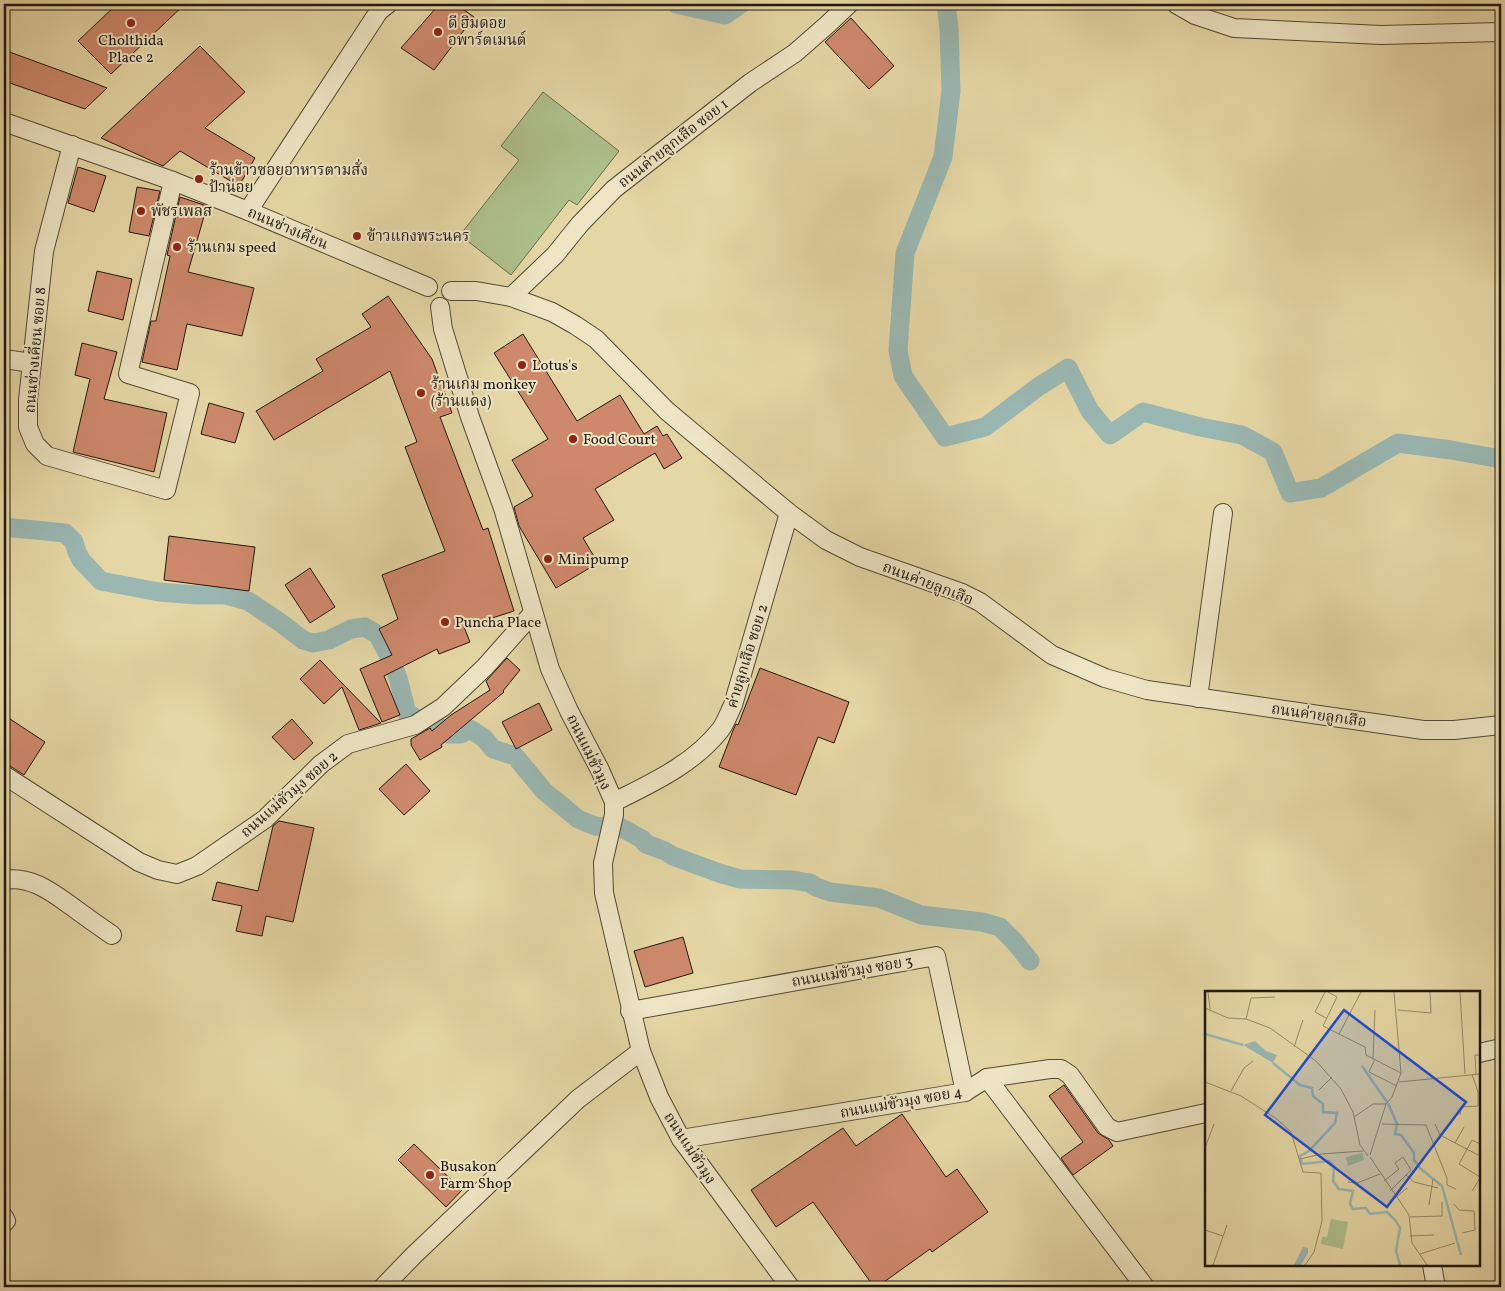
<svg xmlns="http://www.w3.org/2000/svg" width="1505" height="1291" font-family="Vollkorn,'Noto Serif Thai',serif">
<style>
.green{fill:#aebf8c;stroke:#686c4e}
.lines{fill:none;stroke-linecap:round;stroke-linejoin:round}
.canal{stroke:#9ab7b2;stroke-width:19}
.building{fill:#ce896c;stroke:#211810}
.minor-casing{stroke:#524835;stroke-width:20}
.minor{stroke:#eee5c4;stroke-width:18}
.poi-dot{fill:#8f2418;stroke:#eee5c4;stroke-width:2}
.labels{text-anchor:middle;stroke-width:4;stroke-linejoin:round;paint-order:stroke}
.poi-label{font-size:15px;fill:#211810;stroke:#eee5c4;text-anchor:start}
.street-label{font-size:15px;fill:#211810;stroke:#eee5c4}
.inset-river{fill:none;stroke:#9ab7b2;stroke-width:2.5}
.inset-road{fill:none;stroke:#978b69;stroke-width:1}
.view{fill:#1d4ed8;fill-opacity:0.15;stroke:#1d4ed8;stroke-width:2.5}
.inset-edge{fill:none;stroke:#211810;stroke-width:2.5}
</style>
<rect width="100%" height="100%" fill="#e5d7a5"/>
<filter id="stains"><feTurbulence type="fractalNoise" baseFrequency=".004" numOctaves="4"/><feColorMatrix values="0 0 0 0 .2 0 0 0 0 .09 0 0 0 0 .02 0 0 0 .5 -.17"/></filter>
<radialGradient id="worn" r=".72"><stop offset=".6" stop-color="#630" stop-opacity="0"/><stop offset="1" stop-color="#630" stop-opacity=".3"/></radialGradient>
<polygon class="green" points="543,92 619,151 577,205 569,200 511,275 460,235 519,160 501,146"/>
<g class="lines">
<g class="canal">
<polyline points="676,4 725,15 741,4"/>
<polyline points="946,4 949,29 951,91 943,157 905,253 898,350 903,376 945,437 985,427 1038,387 1068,368 1090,411 1110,435 1143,412 1200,427 1242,435 1273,452 1290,493 1321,488 1398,443 1451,450 1501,459"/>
<polyline points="4,527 65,533 74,542 77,552 81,560 101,581 159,592 197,595 226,595 248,601 281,623 303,640 313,643 329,640 351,629 365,627 378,635 390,658 398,678 407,713 421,721 434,723 449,734 461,734 470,729 484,738 493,749 515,756 544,791 578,819 595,826 605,827"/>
<polyline points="620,827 642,839 646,844 665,851 673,856 719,873 740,879 792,880 810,883 816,887 830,892 879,898 921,915 982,922 1000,927 1014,941 1030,961"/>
</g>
</g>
<g class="building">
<polygon points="117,4 185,4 111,74 78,41"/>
<polygon points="449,4 456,4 474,17 434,70 401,48 436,8 446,9"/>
<polygon points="851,18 894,66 869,89 825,42"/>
<polygon points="200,46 245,92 205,128 255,158 239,186 180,151 163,166 101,138"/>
<polygon points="4,50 89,81 107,88 85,109 4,81"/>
<polygon points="78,167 106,176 94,212 68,203"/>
<polygon points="137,187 160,191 149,236 129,232"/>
<polygon points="180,197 207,206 188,272 254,288 242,336 187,324 177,370 142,362 151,321 156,321 170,256 167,255"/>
<polygon points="97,271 132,279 123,320 88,311"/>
<polygon points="388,296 432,359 452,413 440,417 483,530 488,528 514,611 464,627 470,642 439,654 437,649 384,676 400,715 382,722 360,669 392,655 379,629 398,619 382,575 445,551 405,447 417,442 390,371 274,440 256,411 323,371 316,359 371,327 362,314"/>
<polygon points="523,334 577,421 620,395 644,434 657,426 663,436 667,434 682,458 664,469 655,453 595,489 614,520 583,538 598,563 556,588 519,526 514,507 533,496 512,460 548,439 494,353"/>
<polygon points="82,343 117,352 104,399 167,413 154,472 73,452 90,379 75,375"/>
<polygon points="209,403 244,413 235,443 201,434"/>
<polygon points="169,536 255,547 249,591 164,580"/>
<polygon points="310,568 335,607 310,623 285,585"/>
<polygon points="507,658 520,670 503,691 504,692 441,745 442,747 420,760 411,745 411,739 430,728 432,731 451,715 490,690 486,681"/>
<polygon points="320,660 339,680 381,723 359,730 342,687 324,704 300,679"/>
<polygon points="760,668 849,702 834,743 818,737 796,795 719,767 734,728 736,724 738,725"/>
<polygon points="539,703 552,730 516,749 502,722"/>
<polygon points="4,715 45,742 24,775 10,766 4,764"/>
<polygon points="292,719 313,743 294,760 272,737"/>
<polygon points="406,764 430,791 404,815 379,789"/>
<polygon points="279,821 314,828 293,922 266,916 262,936 236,931 242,906 212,900 217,882 258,891 273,826"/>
<polygon points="683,937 693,973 645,987 634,951"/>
<polygon points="1064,1085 1098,1133 1109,1140 1113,1146 1073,1175 1061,1158 1083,1142 1049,1096"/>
<polygon points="902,1114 946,1177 957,1169 988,1212 932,1252 930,1249 877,1287 874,1287 813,1202 776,1227 751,1190 843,1128 856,1146"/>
<polygon points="414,1144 462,1190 446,1207 398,1160"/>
</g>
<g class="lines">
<defs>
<g id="minor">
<polyline points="1176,4 1195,15 1234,28 1381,35 1501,32"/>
<polyline points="4,122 173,181 248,211 428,287"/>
<polyline points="72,145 44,251 28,400 28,427 35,444 47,456 166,490 190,393 128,374 173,181"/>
<polyline points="248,211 379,11 388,4"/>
<polyline points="451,291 476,291 511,297 552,312 575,325 596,339 667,411 789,513 826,540 860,557 962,593 980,602 1052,655 1105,678 1147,690 1423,730 1454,730 1501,725"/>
<polyline points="511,297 555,255 580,224 614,189 750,83 795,53 827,25 849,4"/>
<polyline points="440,307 443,329 470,417 503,508 550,669 569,711 600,770 614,802 614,815 603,863 604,893 641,1051 659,1097 681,1139 790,1287"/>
<polyline points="4,359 32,363"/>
<polyline points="1198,698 1223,513"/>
<polyline points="4,775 139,862 158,870 177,874 197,866 265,819 321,764 348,744 415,725 443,707 485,667 533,613"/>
<path d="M 614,802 C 652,783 694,764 721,729 C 726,722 729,713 733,705 L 789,513"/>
<path d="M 4,880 C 31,875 53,893 74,908 C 86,917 99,926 112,935"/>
<polyline points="630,1011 936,956 965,1092"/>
<polyline points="1479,1053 1501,1048"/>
<polyline points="987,1078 1145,1287"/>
<polyline points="681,1139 965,1092 987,1078 1050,1069 1061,1069 1070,1075 1107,1127 1117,1132 1206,1113"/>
<polyline points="4,1217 6,1221 4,1223"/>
<polyline points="1432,1265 1436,1287"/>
<polyline points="383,1287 414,1255 578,1099 641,1051"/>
</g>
</defs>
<use href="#minor" class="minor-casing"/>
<use href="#minor" class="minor"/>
</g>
<g class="poi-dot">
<circle cx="131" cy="23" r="5"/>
<circle cx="438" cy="32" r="5"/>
<circle cx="199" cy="179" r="5"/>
<circle cx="141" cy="211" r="5"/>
<circle cx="357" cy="236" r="5"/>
<circle cx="177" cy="247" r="5"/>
<circle cx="522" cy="365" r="5"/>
<circle cx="421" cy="393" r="5"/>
<circle cx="573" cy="439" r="5"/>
<circle cx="548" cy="559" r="5"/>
<circle cx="445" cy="622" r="5"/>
<circle cx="430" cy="1175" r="5"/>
</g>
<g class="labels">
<g class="poi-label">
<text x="448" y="28">ดี ฮิมดอย<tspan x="448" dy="17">อพาร์ตเมนต์</tspan></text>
<text x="131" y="45" text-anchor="middle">Cholthida<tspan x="131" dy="17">Place 2</tspan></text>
<text x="209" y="175">ร้านข้าวซอยอาหารตามสั่ง<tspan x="209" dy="17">ป้าน่อย</tspan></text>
<text x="151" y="216">พัชรเพลส</text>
<text x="367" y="241">ข้าวแกงพระนคร</text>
<text x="187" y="252">ร้านเกม speed</text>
<text x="532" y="370">Lotus's</text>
<text x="431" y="389">ร้านเกม monkey<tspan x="431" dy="17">(ร้านแดง)</tspan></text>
<text x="583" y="444">Food Court</text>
<text x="558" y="564">Minipump</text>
<text x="455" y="627">Puncha Place</text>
<text x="440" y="1171">Busakon<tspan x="440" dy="17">Farm Shop</tspan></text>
</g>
<g class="street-label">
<text transform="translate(673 143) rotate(-38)" y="5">ถนนค่ายลูกเสือ ซอย 1</text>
<text transform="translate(288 228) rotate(23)" y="5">ถนนช่างเคี่ยน</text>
<text transform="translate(35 350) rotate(-85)" y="5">ถนนช่างเคี่ยน ซอย 8</text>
<text transform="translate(928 583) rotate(21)" y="5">ถนนค่ายลูกเสือ</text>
<text transform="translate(747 656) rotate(-73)" y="5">ค่ายลูกเสือ ซอย 2</text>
<text transform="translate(1319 715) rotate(8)" y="5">ถนนค่ายลูกเสือ</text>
<text transform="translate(589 752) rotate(64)" y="5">ถนนแม่ขัวมุง</text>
<text transform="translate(289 794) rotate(-41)" y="5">ถนนแม่ขัวมุง ซอย 2</text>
<text transform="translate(852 971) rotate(-10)" y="5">ถนนแม่ขัวมุง ซอย 3</text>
<text transform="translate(901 1102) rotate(-10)" y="5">ถนนแม่ขัวมุง ซอย 4</text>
<text transform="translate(690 1148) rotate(57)" y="5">ถนนแม่ขัวมุง</text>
</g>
</g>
<g transform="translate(1205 991)">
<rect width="275" height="275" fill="#e5d7a5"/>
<path d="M 157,162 L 159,169 L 143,175 L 141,166 ZM 126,228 L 143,231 L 138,258 L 116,253 L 117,246 L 122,246 Z" fill="#aebf8c"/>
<path d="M 50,50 L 61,60 L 72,64 L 68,72 L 38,54 ZM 98,256 L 103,257 L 103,262 L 96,274 L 89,274 Z" fill="#9ab7b2"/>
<path class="inset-river" d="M 0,43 L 38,54M 68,72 L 95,94 L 107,97 L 108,105 L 118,113 L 118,121 L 132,122 L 130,132 L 104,160 L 95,165 L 97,173 L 124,170 L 129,176 L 128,190 L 134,198 L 148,200 L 145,213 L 148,218 L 161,217 L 165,223 L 182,221 L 191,230 L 195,237 L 191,260 L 195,274M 157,75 L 182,111M 183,112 L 192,133 L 190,143 L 196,144 L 209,162 L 209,169 L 216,178 L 237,195 L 256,264"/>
<path class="inset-road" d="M 3,1 L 5,18M 120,1 L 110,21 L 121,27M 123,1 L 132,6 L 118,35 L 160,56 L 161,64 L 196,82M 255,1 L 260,83M 0,17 L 23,27 L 41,28 L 65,37 L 111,70 L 136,98 L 148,121 L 155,154 L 163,165M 193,19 L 226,22 L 225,1M 41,28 L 46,7 L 70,6M 134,43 L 156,1M 89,56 L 98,29M 168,68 L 170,19M 170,68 L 164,81 L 192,95M 271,83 L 270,64 L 275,64M 0,91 L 36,105 L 72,128 L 86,141 L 98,181 L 116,182 L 117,230 L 109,261 L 100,274M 194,91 L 275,83M 114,99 L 127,86M 26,100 L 39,77 L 48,70M 255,124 L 256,116 L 273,115 L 273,101 L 267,83M 149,126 L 168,113 L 181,113M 177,133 L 221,134 L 242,187 L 242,194 L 251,198M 230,133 L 235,144 L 275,165M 250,152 L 259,136M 275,153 L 267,149 L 254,173 L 275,186M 0,157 L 9,133M 165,164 L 181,113 L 187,106 L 196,82 L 189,1M 165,166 L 204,224 L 207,252 L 222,274M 95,168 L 116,163 L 158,160M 201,184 L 209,191 L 233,197M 179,190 L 194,178 L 190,172 L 198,166 L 206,179 L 185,200M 143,191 L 152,192 L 175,183M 267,200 L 275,187M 190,207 L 202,197M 249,213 L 254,219 L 269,220 L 270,239 L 257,242M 224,214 L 228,188M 205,226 L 237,225 L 237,211M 0,239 L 18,245M 205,245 L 229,244M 215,263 L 250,252M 8,274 L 22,234"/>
<path class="view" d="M 139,19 L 261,111 L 182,216 L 60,124 Z"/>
<rect width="275" height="275" class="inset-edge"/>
</g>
<rect width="1505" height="1291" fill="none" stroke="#e5d7a5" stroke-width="20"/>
<rect x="5" y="5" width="1495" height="1281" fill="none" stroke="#211810" stroke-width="2.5"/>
<rect x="10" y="10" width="1485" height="1271" fill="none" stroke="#211810"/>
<rect width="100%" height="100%" filter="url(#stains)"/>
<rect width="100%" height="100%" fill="url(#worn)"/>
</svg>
